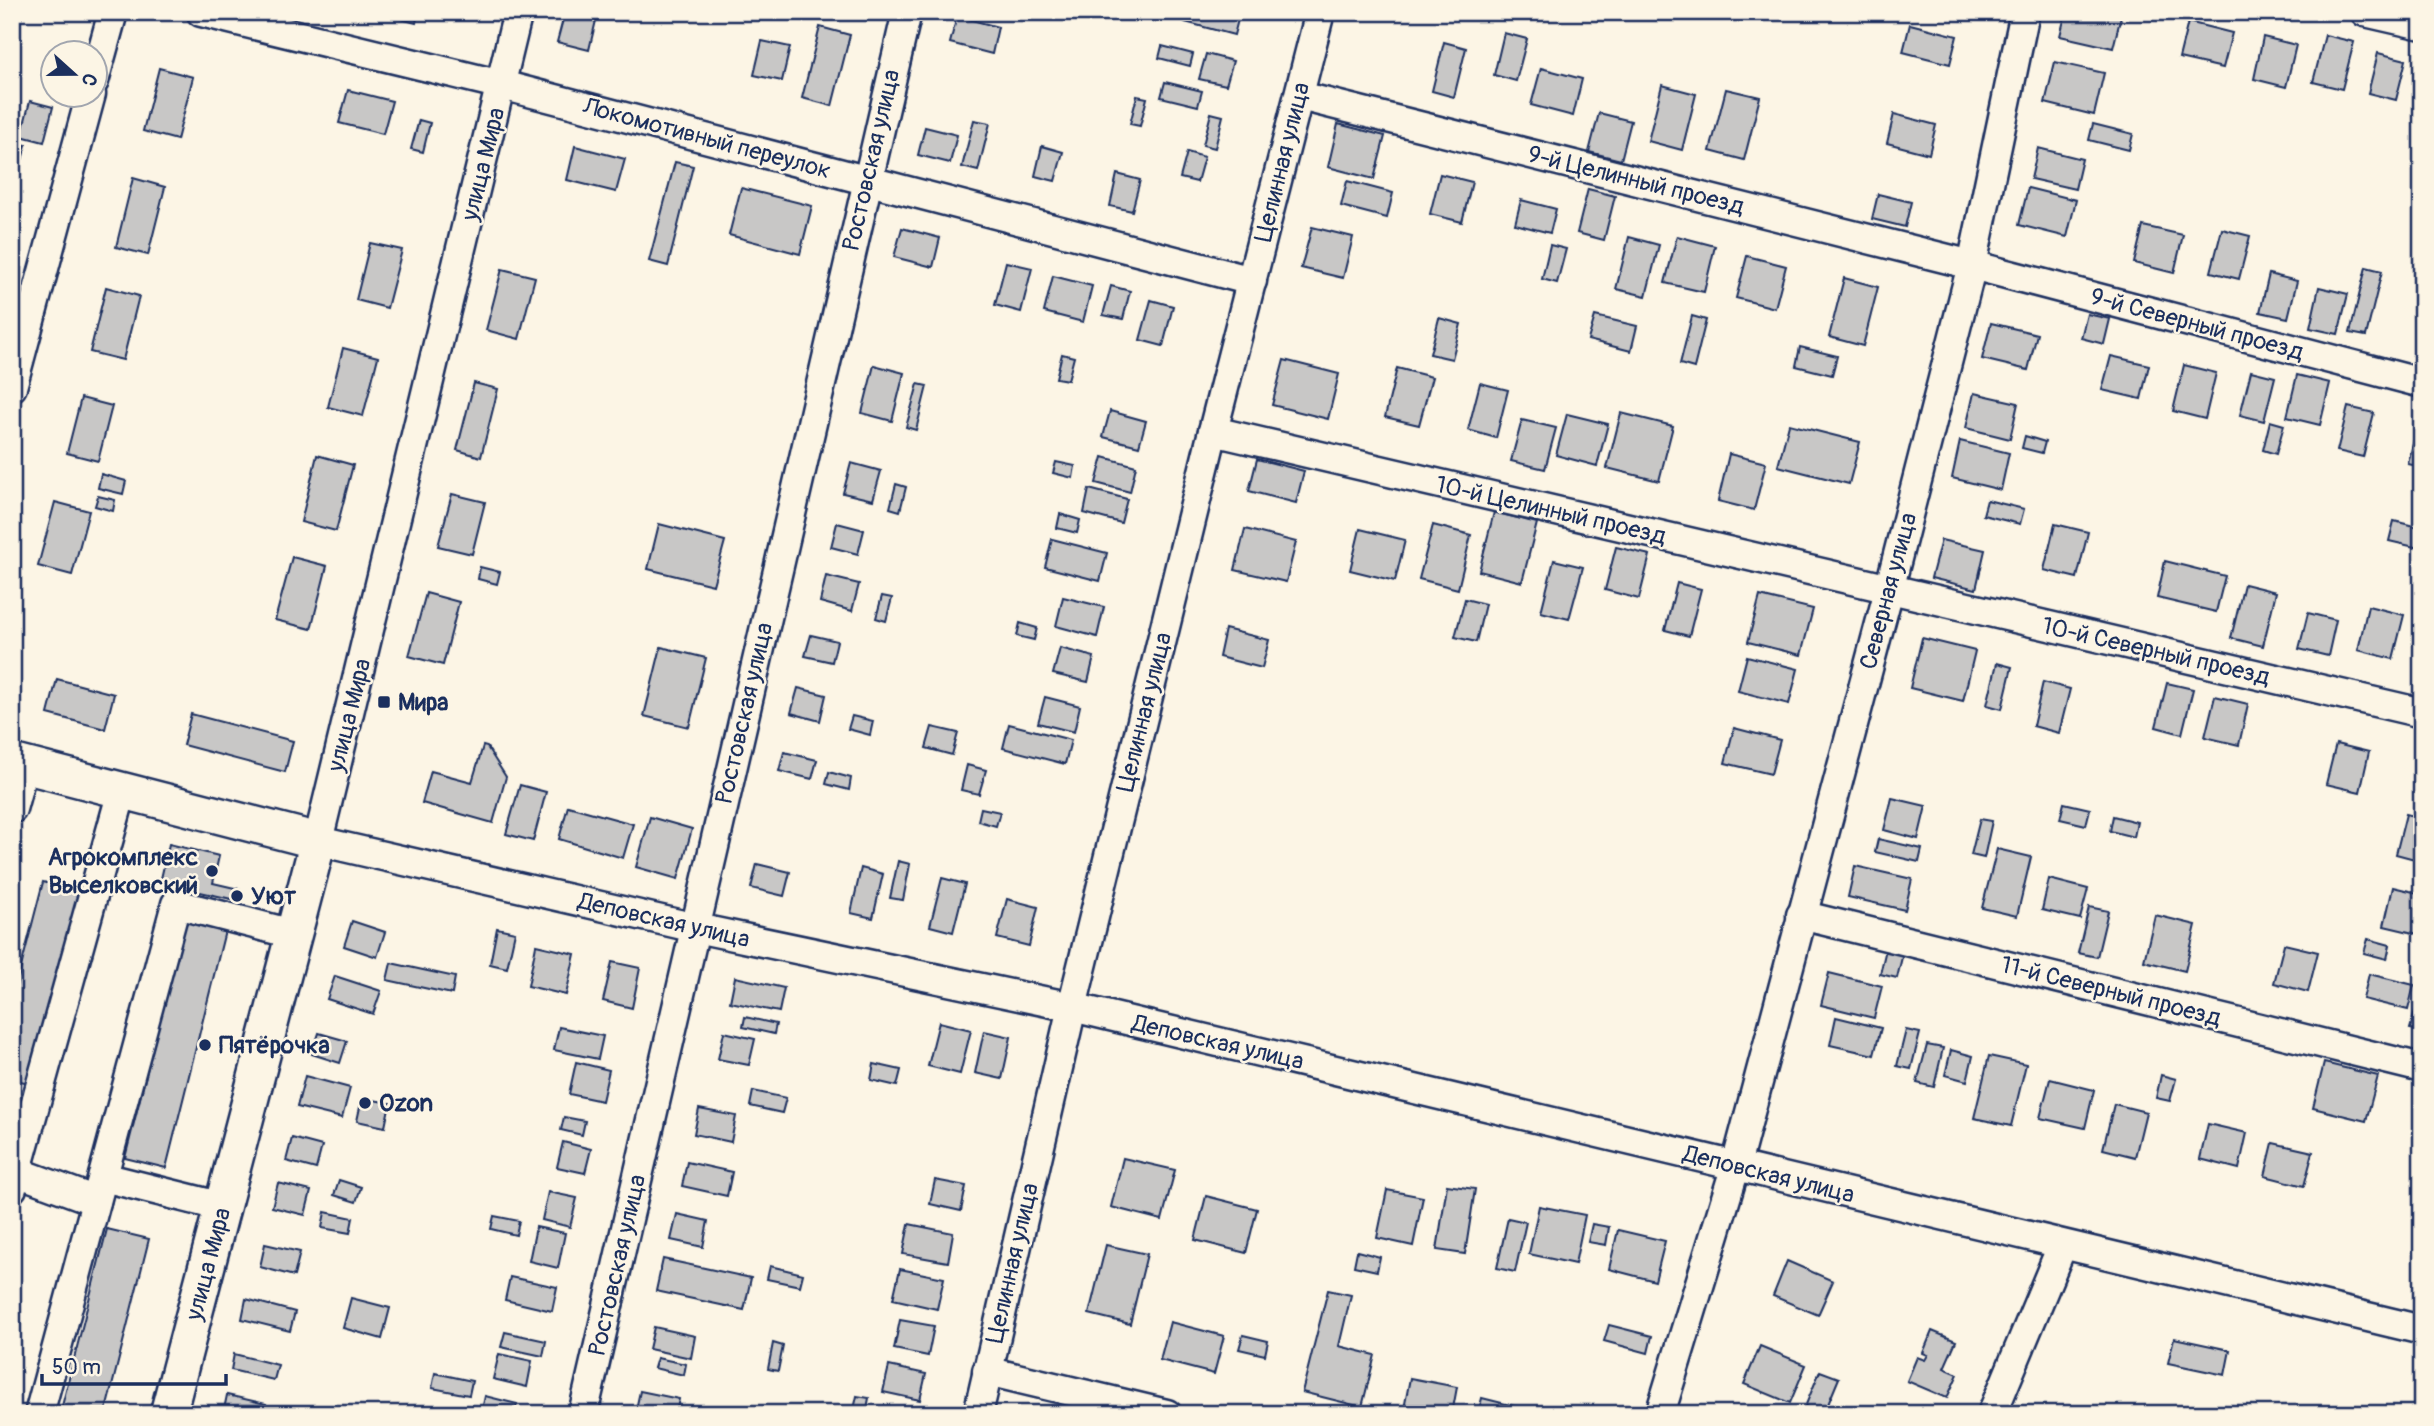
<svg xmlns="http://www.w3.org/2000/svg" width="2434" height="1426" font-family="Pangolin,sans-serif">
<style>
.building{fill:#c8c7c6;stroke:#1b2f5e;stroke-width:2}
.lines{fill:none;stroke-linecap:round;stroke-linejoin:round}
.minor-casing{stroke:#1b2f5e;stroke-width:33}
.major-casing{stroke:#1b2f5e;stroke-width:40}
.minor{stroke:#fcf5e5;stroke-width:28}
.major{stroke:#fcf5e5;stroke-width:35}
.poi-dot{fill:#1b2f5e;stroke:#fcf5e5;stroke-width:2.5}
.labels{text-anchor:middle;stroke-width:5;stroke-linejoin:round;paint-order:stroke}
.street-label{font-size:24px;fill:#1b2f5e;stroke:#fcf5e5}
.poi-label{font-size:24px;font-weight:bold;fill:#1b2f5e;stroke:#fcf5e5;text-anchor:start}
</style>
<rect width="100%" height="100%" fill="#fcf5e5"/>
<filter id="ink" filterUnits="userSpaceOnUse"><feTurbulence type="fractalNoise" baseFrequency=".0143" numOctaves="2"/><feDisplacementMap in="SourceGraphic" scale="14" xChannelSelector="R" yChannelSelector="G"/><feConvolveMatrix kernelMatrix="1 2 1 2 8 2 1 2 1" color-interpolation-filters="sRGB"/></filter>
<g filter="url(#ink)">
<g class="building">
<polygon points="12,12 22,13 14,45 12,44"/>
<polygon points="374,12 418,12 416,23"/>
<polygon points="565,12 598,12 589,50 557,42"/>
<polygon points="1188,12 1240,12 1234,35 1185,22"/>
<polygon points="2066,12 2107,12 2121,16 2113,48 2060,36"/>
<polygon points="957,16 998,27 992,54 950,43"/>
<polygon points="2188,22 2232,33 2223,68 2179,58"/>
<polygon points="1910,24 1957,36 1950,64 1903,52"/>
<polygon points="820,27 850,35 832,106 802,98"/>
<polygon points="1504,33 1527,39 1516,81 1494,75"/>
<polygon points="2325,35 2354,42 2342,89 2313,82"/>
<polygon points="2263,37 2296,45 2286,87 2254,79"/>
<polygon points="762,41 790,47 782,81 754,75"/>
<polygon points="1444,42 1466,48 1454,97 1432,91"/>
<polygon points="1162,46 1193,54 1190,66 1159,58"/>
<polygon points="2378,53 2406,60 2396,100 2368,93"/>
<polygon points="1206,54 1233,61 1226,85 1199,79"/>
<polygon points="2055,62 2104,73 2094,115 2045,103"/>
<polygon points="159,68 193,77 177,140 143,131"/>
<polygon points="1541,68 1582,79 1573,116 1531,105"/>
<polygon points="1165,82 1202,91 1198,106 1161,97"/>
<polygon points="1662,85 1696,94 1682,150 1648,141"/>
<polygon points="1726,89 1760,97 1744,160 1710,151"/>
<polygon points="348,90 392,101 383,134 339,123"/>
<polygon points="1137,96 1147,98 1140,126 1130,124"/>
<polygon points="30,101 53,107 44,142 21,136"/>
<polygon points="1211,113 1223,116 1215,148 1203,145"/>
<polygon points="1599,113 1631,121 1621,160 1589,152"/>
<polygon points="1894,114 1936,125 1929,154 1887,143"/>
<polygon points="419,120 430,123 423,152 411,149"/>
<polygon points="974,120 990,123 978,171 962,167"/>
<polygon points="1338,124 1385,136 1374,179 1328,167"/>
<polygon points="2093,124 2133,134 2129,150 2089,140"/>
<polygon points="925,127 957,135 950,163 918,155"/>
<polygon points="12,141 26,145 12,198"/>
<polygon points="575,146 625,159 616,192 567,180"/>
<polygon points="1042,146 1063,152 1055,181 1035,176"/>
<polygon points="2038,148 2082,159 2075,189 2031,179"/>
<polygon points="1187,152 1204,157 1197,182 1180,178"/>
<polygon points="675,162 693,166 668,266 649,261"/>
<polygon points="1117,174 1140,180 1132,211 1110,206"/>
<polygon points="1440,174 1472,182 1462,222 1430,214"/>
<polygon points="133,178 165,187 148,255 116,247"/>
<polygon points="1347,181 1393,193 1387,218 1341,206"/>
<polygon points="741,188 812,206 800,254 729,235"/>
<polygon points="2028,188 2076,200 2067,237 2019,225"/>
<polygon points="1588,189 1615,196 1604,240 1577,233"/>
<polygon points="1878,194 1911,202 1905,227 1872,219"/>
<polygon points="1521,200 1556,209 1550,233 1515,224"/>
<polygon points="2143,226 2183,235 2174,273 2134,263"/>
<polygon points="1312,227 1353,237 1343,278 1301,268"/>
<polygon points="902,228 940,238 933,267 894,257"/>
<polygon points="2222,229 2250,236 2239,279 2211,272"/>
<polygon points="1677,236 1715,246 1704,292 1665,283"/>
<polygon points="1629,237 1659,245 1646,296 1616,289"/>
<polygon points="370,243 402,250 387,308 356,300"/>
<polygon points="1550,245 1566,249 1557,283 1542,279"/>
<polygon points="1747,256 1786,266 1775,308 1736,298"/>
<polygon points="1006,262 1032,268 1021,312 995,305"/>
<polygon points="2366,267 2382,271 2366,336 2350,333"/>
<polygon points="502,269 535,277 519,339 486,330"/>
<polygon points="2269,274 2297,281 2288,318 2260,312"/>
<polygon points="1053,276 1092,286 1083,322 1044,312"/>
<polygon points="1844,278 1878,287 1863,346 1829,337"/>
<polygon points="1111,286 1130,291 1123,319 1103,315"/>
<polygon points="106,287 139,296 123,360 90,352"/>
<polygon points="2319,287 2348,294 2338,334 2310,328"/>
<polygon points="1151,300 1173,306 1163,346 1140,340"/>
<polygon points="2087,314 2110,319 2104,344 2081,338"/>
<polygon points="1595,316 1637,326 1631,351 1588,340"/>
<polygon points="1692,316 1706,320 1694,368 1680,364"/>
<polygon points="1439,318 1461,324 1452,359 1430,354"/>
<polygon points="1991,323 2037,334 2028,370 1982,359"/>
<polygon points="1800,347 1837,356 1832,375 1796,366"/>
<polygon points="343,348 378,357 363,416 328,407"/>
<polygon points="1062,354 1074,357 1068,380 1056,378"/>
<polygon points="2111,356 2149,365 2141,399 2102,390"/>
<polygon points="1284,360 1339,374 1328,419 1272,405"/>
<polygon points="874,365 904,373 892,421 862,413"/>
<polygon points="2184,365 2216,373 2205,419 2173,411"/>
<polygon points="1397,368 1432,377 1419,425 1385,417"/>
<polygon points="2251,371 2275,377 2264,421 2240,415"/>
<polygon points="2297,375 2330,383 2320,425 2287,417"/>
<polygon points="474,383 498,389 481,457 457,450"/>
<polygon points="1480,383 1508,390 1496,438 1468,430"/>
<polygon points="918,384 927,386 916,430 906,427"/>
<polygon points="1974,393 2018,403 2010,439 1966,428"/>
<polygon points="81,398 112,406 98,461 67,453"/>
<polygon points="2348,407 2374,413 2363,457 2337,451"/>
<polygon points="1110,411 1146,421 1139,446 1103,437"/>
<polygon points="1621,413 1673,426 1659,481 1607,468"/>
<polygon points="1567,414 1608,424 1597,466 1556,455"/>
<polygon points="2419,419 2422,419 2422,467 2408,464"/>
<polygon points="1522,420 1556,428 1545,469 1511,461"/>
<polygon points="2270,421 2284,425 2276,454 2263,450"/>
<polygon points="1789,424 1860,442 1849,484 1778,466"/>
<polygon points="2025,436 2045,442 2042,453 2022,448"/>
<polygon points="1960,441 2009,453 2001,490 1952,478"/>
<polygon points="1729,454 1766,463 1754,510 1718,501"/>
<polygon points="317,455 353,465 336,531 301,522"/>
<polygon points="1103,457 1136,466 1130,492 1096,483"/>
<polygon points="1257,459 1304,471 1296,503 1249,491"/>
<polygon points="1056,462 1075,466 1073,478 1053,473"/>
<polygon points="851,463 881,471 873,500 843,493"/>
<polygon points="101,474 126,481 123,494 98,488"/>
<polygon points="896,484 906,487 900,511 890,508"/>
<polygon points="1089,489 1127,499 1121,523 1084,513"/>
<polygon points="452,494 485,502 472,554 438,546"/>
<polygon points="98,496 115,500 113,511 95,506"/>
<polygon points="1987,500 2024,509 2020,524 1983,515"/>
<polygon points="55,502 89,511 72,575 38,566"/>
<polygon points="1494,512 1537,523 1522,582 1479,571"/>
<polygon points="1060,514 1080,520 1077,533 1057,528"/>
<polygon points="2394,521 2422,528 2419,548 2389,541"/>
<polygon points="837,523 864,530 858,554 831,547"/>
<polygon points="659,524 725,541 713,585 648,569"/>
<polygon points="2055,524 2088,532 2077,578 2044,570"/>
<polygon points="1433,525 1471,535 1458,589 1419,579"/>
<polygon points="1245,529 1296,542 1286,582 1235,570"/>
<polygon points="1360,529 1405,540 1395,581 1350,570"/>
<polygon points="1052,539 1107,553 1100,581 1045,567"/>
<polygon points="1941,540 1985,550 1976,589 1931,578"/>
<polygon points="1616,547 1650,555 1639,599 1605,590"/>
<polygon points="292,557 327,566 311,629 275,620"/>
<polygon points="1554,560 1583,567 1569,619 1541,612"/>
<polygon points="2165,561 2225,576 2216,612 2157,598"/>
<polygon points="480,567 500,572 497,584 478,579"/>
<polygon points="826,576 859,584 852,611 820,602"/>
<polygon points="1677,583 1701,589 1689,636 1665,630"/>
<polygon points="2244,584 2276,592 2263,646 2231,638"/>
<polygon points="426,593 459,602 443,665 409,656"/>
<polygon points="882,596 892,598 886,621 876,618"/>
<polygon points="1760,596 1813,609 1801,655 1748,642"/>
<polygon points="1063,597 1104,607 1097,637 1056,626"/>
<polygon points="1465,599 1485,604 1476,642 1455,637"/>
<polygon points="2368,606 2404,615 2393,659 2358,650"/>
<polygon points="2308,613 2336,620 2328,656 2299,649"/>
<polygon points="1020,623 1037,628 1034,640 1017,636"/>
<polygon points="1225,629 1269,640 1262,668 1219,657"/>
<polygon points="811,635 837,641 832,662 805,656"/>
<polygon points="1922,638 1975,651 1963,701 1910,688"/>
<polygon points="661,647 706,658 689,727 644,716"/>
<polygon points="1060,648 1094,657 1088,682 1053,674"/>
<polygon points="1747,656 1798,669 1789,704 1738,691"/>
<polygon points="1997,663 2012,667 2002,709 1987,705"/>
<polygon points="57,679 114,694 105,729 48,714"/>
<polygon points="2043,682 2070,689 2059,733 2033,726"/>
<polygon points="2167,683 2193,689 2182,734 2156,727"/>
<polygon points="798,688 826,695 820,721 791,713"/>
<polygon points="2215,696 2248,704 2239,745 2205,737"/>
<polygon points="1045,697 1080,706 1074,732 1038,723"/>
<polygon points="191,714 293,741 285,772 183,745"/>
<polygon points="852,716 873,721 870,735 848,729"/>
<polygon points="1009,724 1071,740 1065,764 1003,748"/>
<polygon points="932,727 958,733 952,755 926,748"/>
<polygon points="1734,728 1780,740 1771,774 1725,763"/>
<polygon points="2336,744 2369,752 2360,792 2326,784"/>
<polygon points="483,746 487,747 506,777 493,823 422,803 431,771 472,782"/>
<polygon points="784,752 817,760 812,779 779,771"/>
<polygon points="967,765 986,770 979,794 961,790"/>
<polygon points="829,772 851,778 849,790 826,784"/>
<polygon points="520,785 546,792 533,841 506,834"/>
<polygon points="1892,798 1926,806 1918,839 1884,830"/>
<polygon points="2064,803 2090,809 2086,825 2060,819"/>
<polygon points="568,806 633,824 623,858 559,839"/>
<polygon points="981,808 1000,812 996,826 978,821"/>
<polygon points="2406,814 2422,818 2422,861 2396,854"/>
<polygon points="2113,816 2137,822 2134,837 2110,831"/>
<polygon points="650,817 692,829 678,879 636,867"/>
<polygon points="1980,819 1992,821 1984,858 1971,855"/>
<polygon points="1878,839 1922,849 1919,862 1875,852"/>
<polygon points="169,844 219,856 213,883 239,889 236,900 160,883"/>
<polygon points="1997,849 2031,857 2017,916 1982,908"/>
<polygon points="898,861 910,864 903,900 890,898"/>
<polygon points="757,864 790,872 784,896 751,888"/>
<polygon points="1855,866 1912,879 1905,910 1848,897"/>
<polygon points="861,868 883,874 873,918 851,913"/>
<polygon points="942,878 965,884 953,932 930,926"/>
<polygon points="2049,879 2088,889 2080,919 2042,910"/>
<polygon points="43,882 82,892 33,1084 12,1079 12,1002"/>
<polygon points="2393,887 2422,894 2422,935 2384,926"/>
<polygon points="1007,899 1038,907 1029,946 997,938"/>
<polygon points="2089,907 2108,911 2097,957 2078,953"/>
<polygon points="2155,915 2196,925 2185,971 2144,961"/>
<polygon points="185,921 225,931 166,1168 125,1158"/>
<polygon points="352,921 385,932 377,957 344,946"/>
<polygon points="497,928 515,932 507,968 490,964"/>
<polygon points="2368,939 2390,945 2387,959 2364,953"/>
<polygon points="2284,944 2318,952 2308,992 2274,983"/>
<polygon points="536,945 575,954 566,995 528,986"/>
<polygon points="1886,949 1903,953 1897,978 1880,974"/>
<polygon points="612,962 640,968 632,1008 603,1001"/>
<polygon points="391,963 455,977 452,994 387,980"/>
<polygon points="1829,973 1882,986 1874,1018 1821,1005"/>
<polygon points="2369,974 2414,985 2408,1010 2363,999"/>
<polygon points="335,976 381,991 373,1014 327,999"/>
<polygon points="735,977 784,988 779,1012 730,1002"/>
<polygon points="2415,1011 2422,1013 2422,1031 2410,1029"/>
<polygon points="745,1017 776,1024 774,1034 743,1027"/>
<polygon points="1836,1017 1881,1028 1874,1055 1830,1045"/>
<polygon points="939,1022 971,1030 960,1074 928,1066"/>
<polygon points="559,1027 603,1036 598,1059 554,1050"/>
<polygon points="1906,1030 1920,1033 1911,1069 1897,1066"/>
<polygon points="984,1031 1011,1037 1002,1079 975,1073"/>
<polygon points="724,1032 755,1039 749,1065 718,1059"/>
<polygon points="319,1033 347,1041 340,1063 312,1054"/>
<polygon points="1927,1045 1943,1048 1934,1087 1917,1083"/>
<polygon points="1951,1050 1973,1056 1967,1081 1945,1075"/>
<polygon points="1989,1056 2026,1064 2011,1126 1974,1118"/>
<polygon points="576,1062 609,1070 602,1101 569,1094"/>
<polygon points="2324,1063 2378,1076 2366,1121 2313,1108"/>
<polygon points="874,1064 901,1070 897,1086 871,1080"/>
<polygon points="2161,1075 2176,1079 2170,1101 2156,1098"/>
<polygon points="305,1076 350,1088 342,1118 297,1107"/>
<polygon points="2050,1079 2094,1090 2085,1128 2040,1118"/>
<polygon points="753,1091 786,1098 782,1113 750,1106"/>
<polygon points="362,1098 390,1103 385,1127 357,1121"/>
<polygon points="2114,1104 2146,1112 2135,1157 2103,1149"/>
<polygon points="699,1109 736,1116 731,1142 694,1134"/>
<polygon points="564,1117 585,1121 582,1135 561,1130"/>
<polygon points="2208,1124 2247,1133 2239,1169 2200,1159"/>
<polygon points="292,1138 322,1146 316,1169 286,1161"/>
<polygon points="563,1142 591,1149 585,1173 557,1167"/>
<polygon points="2273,1143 2313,1152 2304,1186 2265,1176"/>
<polygon points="1123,1158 1175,1170 1162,1220 1111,1207"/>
<polygon points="687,1162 732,1172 727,1196 682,1186"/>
<polygon points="339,1180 361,1187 356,1202 334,1195"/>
<polygon points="935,1180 966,1186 961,1211 930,1204"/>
<polygon points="278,1183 311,1191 305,1215 272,1207"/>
<polygon points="1447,1185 1475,1189 1465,1254 1437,1250"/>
<polygon points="1387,1190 1423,1197 1413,1246 1377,1238"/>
<polygon points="548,1192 577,1198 570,1227 542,1220"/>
<polygon points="1206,1196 1257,1209 1246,1253 1195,1240"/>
<polygon points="1539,1206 1585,1215 1575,1264 1529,1254"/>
<polygon points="325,1212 353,1218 350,1233 322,1228"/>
<polygon points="677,1214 708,1221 703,1247 671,1240"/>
<polygon points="494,1216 519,1221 516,1235 491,1229"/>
<polygon points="1508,1218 1526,1222 1515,1272 1497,1268"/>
<polygon points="909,1224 953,1233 948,1262 903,1254"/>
<polygon points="1592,1224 1609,1227 1606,1245 1588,1242"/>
<polygon points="536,1227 565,1233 558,1268 529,1261"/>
<polygon points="107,1229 149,1239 105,1414 60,1414"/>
<polygon points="1618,1230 1665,1241 1655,1281 1609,1269"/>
<polygon points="265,1244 300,1252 294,1276 260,1267"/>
<polygon points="1106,1245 1147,1254 1130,1324 1089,1314"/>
<polygon points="1357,1251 1380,1257 1377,1271 1354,1266"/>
<polygon points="663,1259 751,1278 744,1310 656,1291"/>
<polygon points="1787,1261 1833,1281 1818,1315 1773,1296"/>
<polygon points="770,1266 803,1274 800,1286 767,1279"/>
<polygon points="900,1269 944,1278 937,1309 893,1299"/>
<polygon points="510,1277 557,1287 552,1311 505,1300"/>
<polygon points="1328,1290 1351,1295 1339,1346 1375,1355 1362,1407 1302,1392"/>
<polygon points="351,1298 390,1308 382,1339 343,1328"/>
<polygon points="246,1299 295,1312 290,1331 242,1319"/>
<polygon points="900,1320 934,1326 928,1356 894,1349"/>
<polygon points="1170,1322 1224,1336 1214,1374 1160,1360"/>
<polygon points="1609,1325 1652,1336 1648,1353 1604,1341"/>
<polygon points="654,1327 695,1336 691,1358 649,1349"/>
<polygon points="1932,1331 1956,1341 1944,1368 1958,1374 1947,1398 1907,1381 1917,1357 1925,1360 1928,1355 1923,1353"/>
<polygon points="505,1332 546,1341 543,1356 501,1347"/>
<polygon points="1243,1335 1268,1341 1265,1355 1239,1349"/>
<polygon points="2174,1338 2230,1350 2225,1375 2168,1363"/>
<polygon points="773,1343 783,1346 778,1371 768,1369"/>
<polygon points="1760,1346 1806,1365 1790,1403 1744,1384"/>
<polygon points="234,1354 278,1365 274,1380 231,1370"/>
<polygon points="499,1354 532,1361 527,1387 493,1379"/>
<polygon points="657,1358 686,1364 684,1375 654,1368"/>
<polygon points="889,1366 926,1374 920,1400 883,1392"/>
<polygon points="1820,1371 1839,1378 1824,1414 1802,1414"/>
<polygon points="435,1373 472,1381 469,1395 432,1388"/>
<polygon points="1410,1378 1457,1387 1452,1414 1403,1414"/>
<polygon points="640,1391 679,1399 676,1414 635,1414"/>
<polygon points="227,1395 266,1404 264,1414 223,1414"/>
<polygon points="485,1396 517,1404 514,1414 481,1414"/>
<polygon points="857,1396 869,1398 866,1414 853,1414"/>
<polygon points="1482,1398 1542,1413 1478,1414"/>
</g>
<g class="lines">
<defs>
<g id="minor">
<polyline points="201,12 502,85 1252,281"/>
<polyline points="518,12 318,841 696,928 1072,1007 2422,1330"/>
<polyline points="2365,12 2422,25"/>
<polyline points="94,81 113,12"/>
<polyline points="1300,96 1972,265 2422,383"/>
<polyline points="12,387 91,94"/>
<polyline points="1213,431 2422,713"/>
<polyline points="12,809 24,765"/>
<polyline points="1801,915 2422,1068"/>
<polyline points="12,1170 96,1201"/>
<polyline points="103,1177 223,1207"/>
<polyline points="12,1188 122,791"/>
<polyline points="987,1371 1167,1414"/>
<polyline points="39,1414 176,904 293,934"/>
<polyline points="583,1414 907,12"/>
<polyline points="978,1414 1072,1007 1213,431 1320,12"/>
<polyline points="1660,1414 1736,1165 1889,590 1972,265 2025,12"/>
<polyline points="1992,1414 2062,1246"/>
</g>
<polyline id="major" points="12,762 318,841 168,1414"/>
</defs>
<use href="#minor" class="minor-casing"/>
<use href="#major" class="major-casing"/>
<use href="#minor" class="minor"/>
<use href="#major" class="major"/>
</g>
</g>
<g class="poi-dot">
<rect x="377" y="695" width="14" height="14" rx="3.5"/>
<circle cx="212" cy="871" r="7"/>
<circle cx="237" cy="896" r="7"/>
<circle cx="205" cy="1045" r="7"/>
<circle cx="365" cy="1103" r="7"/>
</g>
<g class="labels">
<g class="street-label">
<text transform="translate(707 138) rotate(15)" y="8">Локомотивный переулок</text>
<text transform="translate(871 160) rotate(-77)" y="8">Ростовская улица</text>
<text transform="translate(1282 162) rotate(-76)" y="8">Целинная улица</text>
<text transform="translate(483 164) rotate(-76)" y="8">улица Мира</text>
<text transform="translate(1636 180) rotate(14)" y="8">9-й Целинный проезд</text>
<text transform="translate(2197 324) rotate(15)" y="8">9-й Северный проезд</text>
<text transform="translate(1551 510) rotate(13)" y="8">10-й Целинный проезд</text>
<text transform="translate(1888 591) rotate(-75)" y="8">Северная улица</text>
<text transform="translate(2156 651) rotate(13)" y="8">10-й Северный проезд</text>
<text transform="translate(1144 712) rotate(-76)" y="8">Целинная улица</text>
<text transform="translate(744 713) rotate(-77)" y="8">Ростовская улица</text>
<text transform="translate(349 715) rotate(-76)" y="8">улица Мира</text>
<text transform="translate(664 920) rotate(13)" y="8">Деповская улица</text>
<text transform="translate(2111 991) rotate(14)" y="8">11-й Северный проезд</text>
<text transform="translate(1218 1042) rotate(13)" y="8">Деповская улица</text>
<text transform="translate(1769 1174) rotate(14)" y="8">Деповская улица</text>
<text transform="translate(1012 1263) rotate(-77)" y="8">Целинная улица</text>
<text transform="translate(208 1264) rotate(-75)" y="8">улица Мира</text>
<text transform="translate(617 1265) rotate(-77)" y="8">Ростовская улица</text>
</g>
<g class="poi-label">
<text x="398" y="710">Мира</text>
<text x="198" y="865" text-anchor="end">Агрокомплекс<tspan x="198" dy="28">Выселковский</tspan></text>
<text x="251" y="904">Уют</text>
<text x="219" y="1053">Пятёрочка</text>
<text x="379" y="1111">Ozon</text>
</g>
</g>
<rect width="2434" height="1426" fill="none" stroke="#fcf5e5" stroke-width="42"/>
<rect x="21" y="21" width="2392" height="1384" fill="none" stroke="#1b2f5e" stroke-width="2.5" filter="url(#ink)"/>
<g transform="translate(74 74) rotate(111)"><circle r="33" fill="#fcf5e5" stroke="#a2a6af" stroke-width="2"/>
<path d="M0-5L12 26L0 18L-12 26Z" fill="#1b2f5e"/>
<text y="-10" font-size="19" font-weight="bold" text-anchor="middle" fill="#1b2f5e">С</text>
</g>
<path d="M42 1374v10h184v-10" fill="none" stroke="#1b2f5e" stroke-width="3.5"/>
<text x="52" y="1374" font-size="21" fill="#1b2f5e" stroke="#fcf5e5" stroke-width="5" paint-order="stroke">50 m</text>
</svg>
